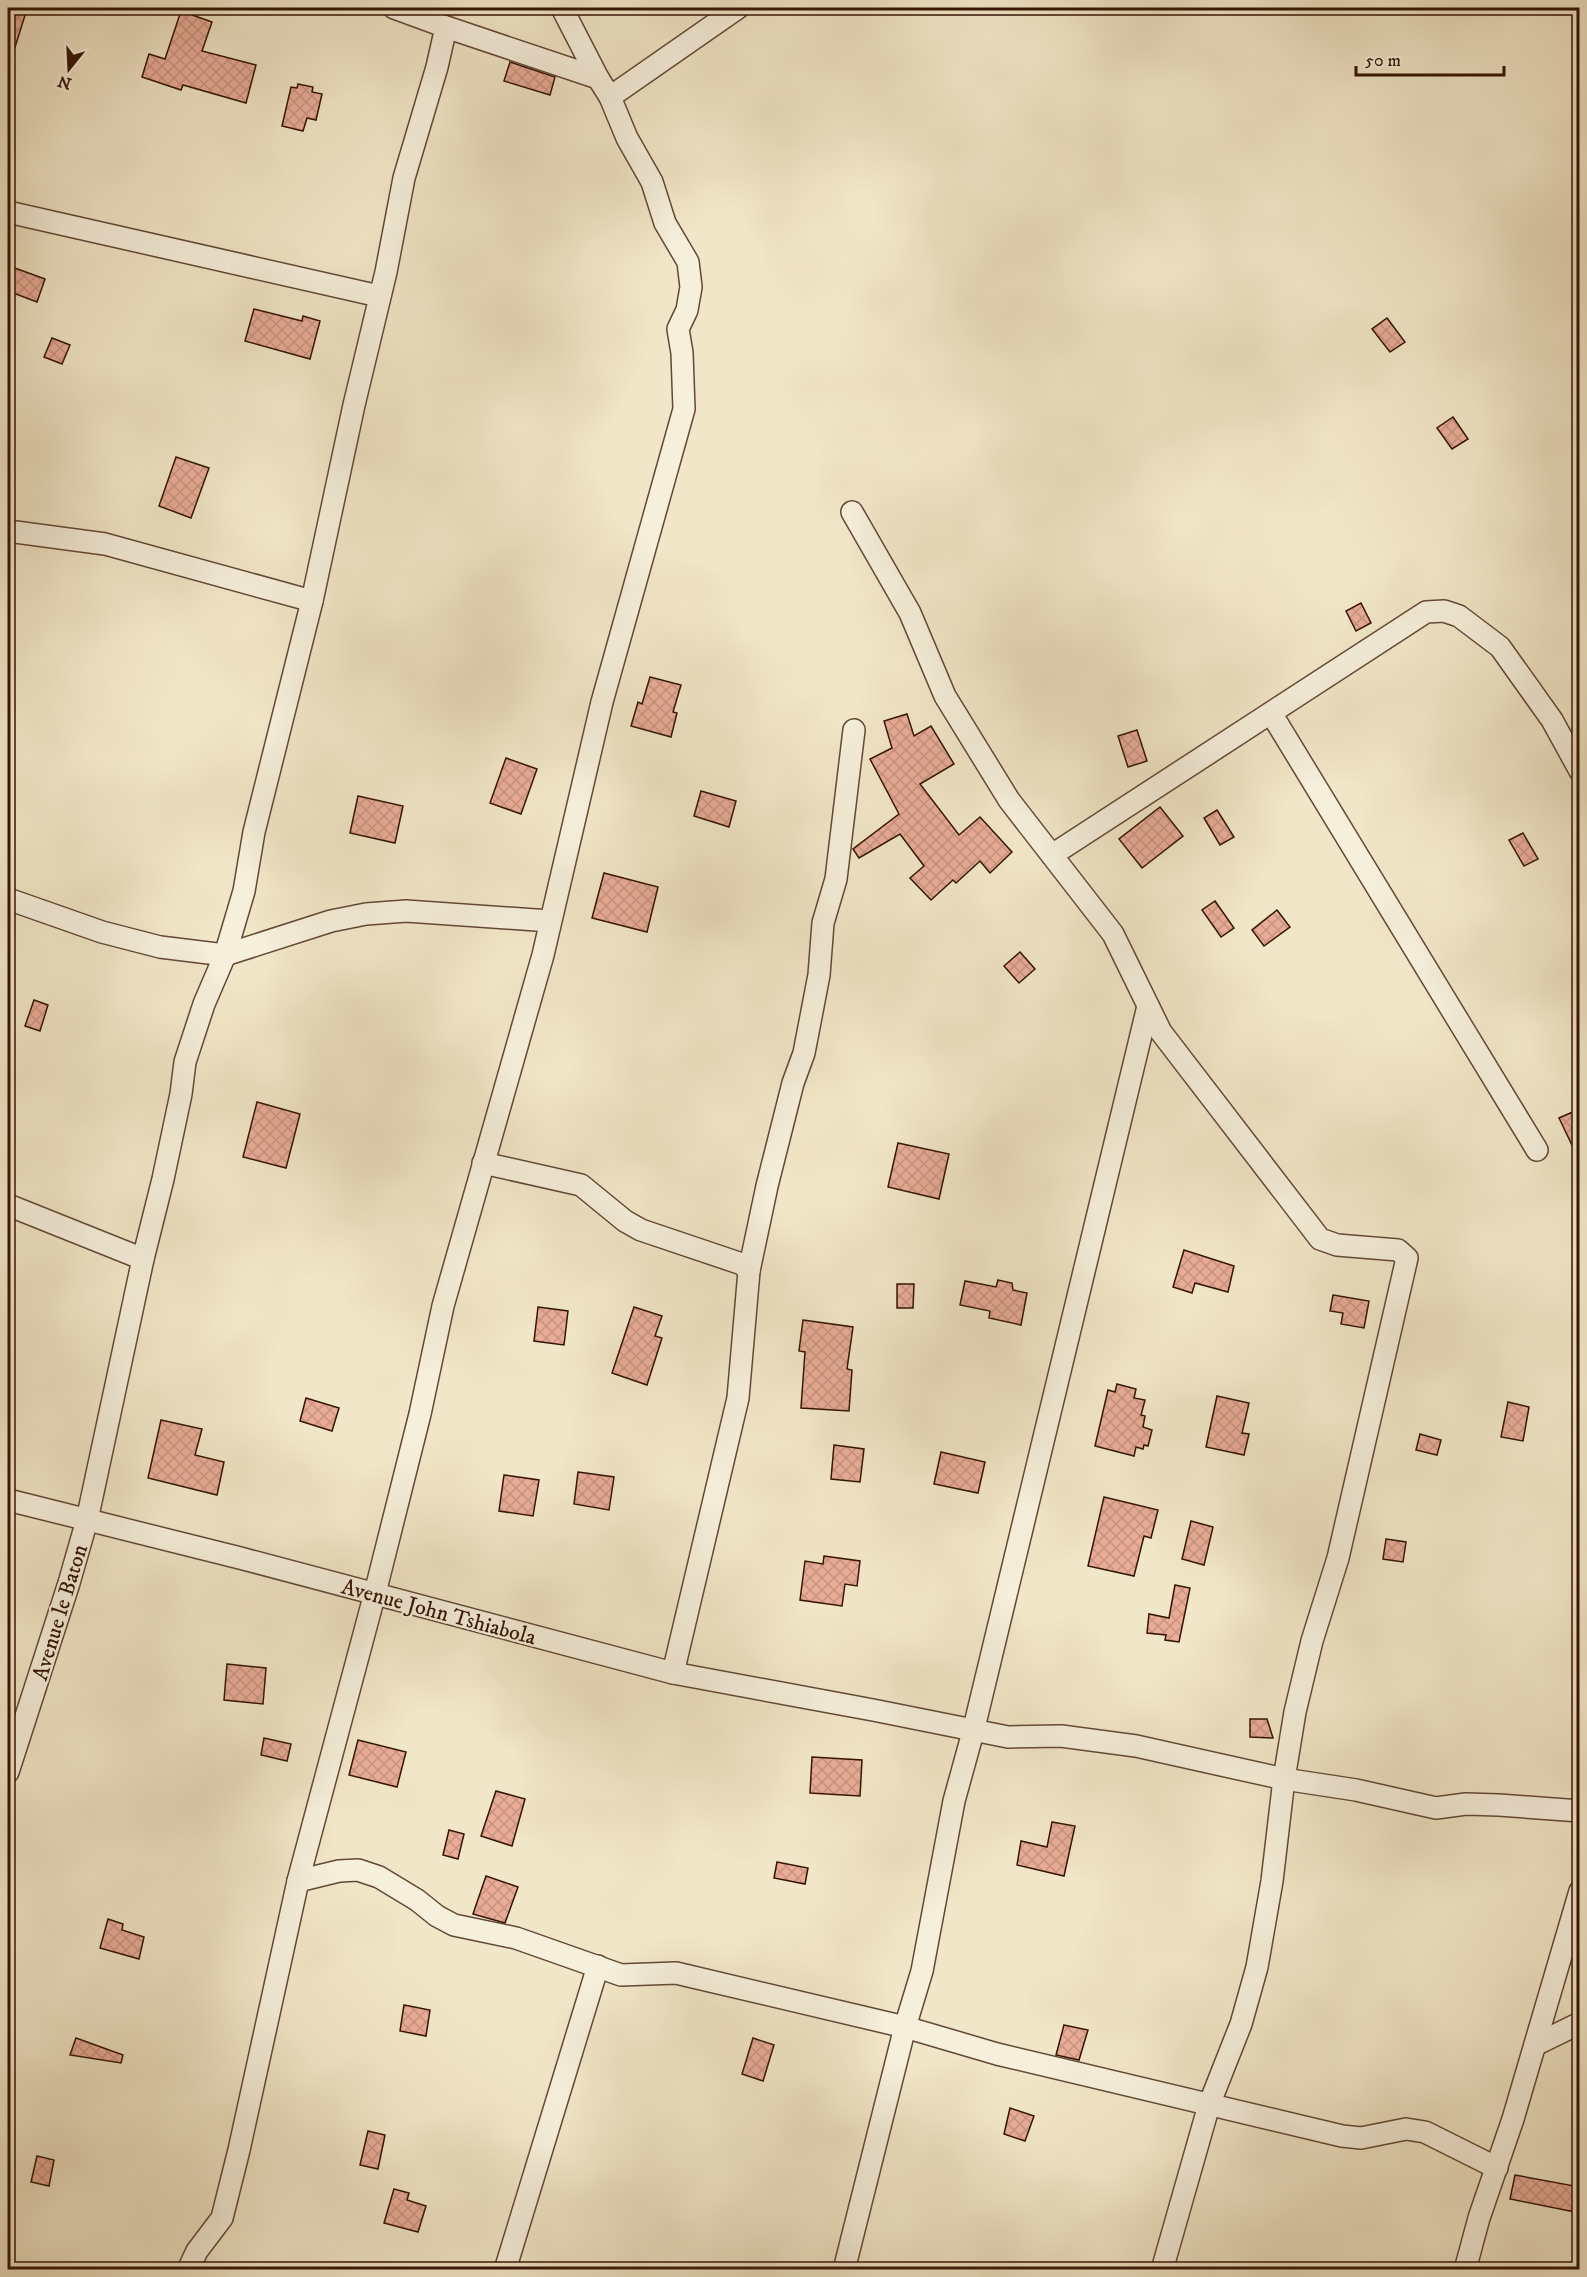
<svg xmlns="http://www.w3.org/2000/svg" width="1587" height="2277" font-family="'IM FELL DW Pica',serif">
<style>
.building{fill:url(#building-cross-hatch);stroke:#341404;stroke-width:1.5}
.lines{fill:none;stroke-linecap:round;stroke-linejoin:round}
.minor-casing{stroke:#634835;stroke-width:24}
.minor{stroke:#f6efdb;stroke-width:21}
.labels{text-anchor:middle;stroke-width:4.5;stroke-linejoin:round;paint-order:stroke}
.street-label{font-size:22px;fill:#341404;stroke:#f6efdb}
</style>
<defs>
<pattern id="building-cross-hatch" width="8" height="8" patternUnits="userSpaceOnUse" patternTransform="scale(1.5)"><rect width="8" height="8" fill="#e8ac97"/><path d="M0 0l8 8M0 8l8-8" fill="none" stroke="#c89380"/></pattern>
</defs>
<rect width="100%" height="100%" fill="#f1e6c7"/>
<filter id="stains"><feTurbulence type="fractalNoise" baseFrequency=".00333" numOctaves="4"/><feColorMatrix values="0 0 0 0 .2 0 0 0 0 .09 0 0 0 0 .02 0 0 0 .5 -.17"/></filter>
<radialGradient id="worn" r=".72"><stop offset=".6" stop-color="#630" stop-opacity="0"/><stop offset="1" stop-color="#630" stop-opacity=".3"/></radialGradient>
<g class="building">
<polygon points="8,8 26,12 11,60 8,59"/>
<polygon points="181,11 212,22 202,51 256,65 246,103 183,85 181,90 142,77 149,54 165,59"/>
<polygon points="510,62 555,77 550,95 504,81"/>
<polygon points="298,84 313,87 312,92 322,94 316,120 307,118 303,131 282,126 291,87 297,88"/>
<polygon points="12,267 45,279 37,302 8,291 8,279"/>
<polygon points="254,309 302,321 303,316 320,321 310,359 245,341"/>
<polygon points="1387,318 1405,342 1390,352 1372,329"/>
<polygon points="52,338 70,345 62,364 44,357"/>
<polygon points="1453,417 1468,439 1452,449 1437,428"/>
<polygon points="176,457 209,468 191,518 159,506"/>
<polygon points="1361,603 1371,623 1356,631 1346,611"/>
<polygon points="650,677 681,685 673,712 677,713 671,737 631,726 638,702 642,704"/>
<polygon points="907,714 914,736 931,726 954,764 920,784 959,835 980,817 1012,852 990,873 980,861 956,883 953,880 931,900 910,878 924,866 900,834 859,858 853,849 899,814 870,759 892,748 884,721"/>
<polygon points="1137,730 1147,761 1128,767 1118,736"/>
<polygon points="506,758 537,769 521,814 490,803"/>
<polygon points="701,791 736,801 729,827 694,816"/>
<polygon points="358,796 403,806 395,843 350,833"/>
<polygon points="1160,807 1183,836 1142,868 1119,839"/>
<polygon points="1217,810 1234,837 1220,845 1204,818"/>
<polygon points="1523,833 1538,859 1524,866 1509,840"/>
<polygon points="604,873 658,887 647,932 592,918"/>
<polygon points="1215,901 1234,928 1221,937 1202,910"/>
<polygon points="1277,910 1290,927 1264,946 1252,930"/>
<polygon points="1020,952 1035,969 1019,983 1004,966"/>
<polygon points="34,1000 48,1005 40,1031 25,1026"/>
<polygon points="257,1102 300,1114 286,1168 243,1157"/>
<polygon points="1575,1111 1580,1120 1580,1162 1559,1118"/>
<polygon points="898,1143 949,1154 939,1199 888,1187"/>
<polygon points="1184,1250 1234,1266 1228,1292 1195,1283 1192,1293 1173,1287"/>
<polygon points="998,1280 1012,1283 1013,1290 1027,1293 1021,1325 989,1318 990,1311 960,1305 965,1281 996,1287"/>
<polygon points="897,1284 914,1284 913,1308 897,1308"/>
<polygon points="1333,1295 1369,1301 1364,1328 1341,1324 1343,1313 1330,1311"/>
<polygon points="538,1307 568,1311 564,1345 534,1341"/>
<polygon points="634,1307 662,1316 655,1336 662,1338 647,1385 612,1373"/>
<polygon points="803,1320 853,1327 847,1369 852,1370 849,1411 801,1408 805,1352 799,1351"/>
<polygon points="1117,1384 1136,1389 1134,1398 1145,1400 1141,1415 1145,1416 1143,1427 1152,1430 1148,1446 1144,1445 1143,1449 1136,1447 1134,1456 1095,1446 1108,1390 1115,1392"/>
<polygon points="1217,1396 1249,1403 1242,1433 1249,1434 1244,1455 1206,1447"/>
<polygon points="306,1398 339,1408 332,1431 300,1421"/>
<polygon points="1508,1402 1529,1407 1523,1441 1501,1437"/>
<polygon points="161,1420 202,1429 195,1455 224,1462 217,1495 148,1478"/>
<polygon points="1420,1434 1441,1440 1437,1455 1416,1450"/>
<polygon points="834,1445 864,1449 860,1482 831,1479"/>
<polygon points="941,1452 985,1462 978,1493 934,1484"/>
<polygon points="578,1472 614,1477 609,1510 574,1504"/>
<polygon points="504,1475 539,1480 533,1516 499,1511"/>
<polygon points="1104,1497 1158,1510 1151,1538 1144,1536 1134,1576 1088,1566"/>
<polygon points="1191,1521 1213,1527 1204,1565 1182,1559"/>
<polygon points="1386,1539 1406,1542 1403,1562 1383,1559"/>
<polygon points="824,1556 860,1561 857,1586 845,1584 842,1606 800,1600 805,1561 823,1564"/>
<polygon points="1175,1585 1190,1588 1179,1642 1165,1640 1166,1635 1147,1633 1149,1614 1169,1618"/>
<polygon points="227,1664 266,1668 263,1704 224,1700"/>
<polygon points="1250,1719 1267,1719 1273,1738 1250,1737"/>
<polygon points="264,1738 291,1744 287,1761 261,1755"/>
<polygon points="358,1740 406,1752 397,1787 349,1775"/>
<polygon points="812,1757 862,1760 860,1796 810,1793"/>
<polygon points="496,1791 525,1799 512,1846 481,1836"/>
<polygon points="1052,1822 1075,1826 1064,1876 1017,1865 1021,1841 1047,1847"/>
<polygon points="449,1830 464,1834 458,1859 443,1855"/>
<polygon points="777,1862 808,1868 805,1884 774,1878"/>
<polygon points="486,1876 518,1887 505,1923 473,1914"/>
<polygon points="108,1919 123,1924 122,1930 144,1937 139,1959 100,1948"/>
<polygon points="404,2005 430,2010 426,2036 400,2031"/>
<polygon points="1064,2025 1088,2030 1079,2060 1056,2055"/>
<polygon points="76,2038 123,2055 121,2063 70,2055"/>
<polygon points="753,2038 774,2045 763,2081 742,2074"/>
<polygon points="1010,2108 1034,2116 1025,2141 1004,2134"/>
<polygon points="368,2131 385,2135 378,2169 360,2165"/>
<polygon points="37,2156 54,2160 49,2186 31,2182"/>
<polygon points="1515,2175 1580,2187 1580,2213 1510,2199"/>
<polygon points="394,2189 409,2193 407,2200 426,2206 418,2232 384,2223"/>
</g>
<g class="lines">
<defs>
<g id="minor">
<polyline points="394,8 446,27 598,78"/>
<polyline points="610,97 738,8"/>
<polyline points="8,212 379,296"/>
<polyline points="852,512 910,613 945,696 1009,800 1113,934 1161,1032 1320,1239 1337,1245 1398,1250 1407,1258 1338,1558 1312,1641 1295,1712 1284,1779 1272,1881 1257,1967 1241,2024 1209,2105 1162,2270"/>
<polyline points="8,531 105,544 312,601"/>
<polyline points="1271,713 1537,1150"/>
<polyline points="1052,855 1426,612 1444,611 1459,616 1500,647 1552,720 1580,771"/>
<polyline points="8,899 102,932 160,947 225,955 331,921 366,914 406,911 550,921"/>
<polyline points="483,1163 581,1185 625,1221 641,1230 742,1264 749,1271 738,1398 673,1673"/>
<polyline points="8,1205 143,1259"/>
<polyline points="749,1271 767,1186 793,1083 804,1053 819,975 823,923 836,879 854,730"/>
<polyline points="8,1500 240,1558 673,1673 873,1710 1008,1737 1061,1736 1136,1746 1284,1779 1356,1790 1436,1808 1466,1804 1499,1805 1580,1811"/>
<polyline points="8,1772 69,1583 87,1520 143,1259 163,1179 181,1094 185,1062 204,1004 225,955 244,891 254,832 312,601 354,405 386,272 404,178 437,67 446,27"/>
<polyline points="298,1881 339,1871 358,1870 379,1877 417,1900 437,1916 454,1925 516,1938 621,1975 676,1973 905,2027 997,2054 1342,2136 1361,2138 1406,2129 1425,2132 1497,2168"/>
<polyline points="1535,2045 1580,2023"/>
<polyline points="188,2270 197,2251 222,2218 239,2150 298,1881 375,1593 420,1414 443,1306 543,955 602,702 684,409 682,353 678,329 687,310 691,287 688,262 665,223 652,182 627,138 610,97 598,78 562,8"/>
<polyline points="505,2270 598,1966"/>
<polyline points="844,2270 905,2027 922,1971 954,1801 973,1732 1148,1006"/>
<polyline points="1465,2270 1479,2218 1513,2119 1580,1891"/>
</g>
</defs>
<use href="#minor" class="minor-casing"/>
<use href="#minor" class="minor"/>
</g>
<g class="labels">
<g class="street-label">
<text transform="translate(439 1611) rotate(15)" y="8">Avenue John Tshiabola</text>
<text transform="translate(59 1612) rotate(-73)" y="8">Avenue le Baton</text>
</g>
</g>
<rect width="1587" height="2277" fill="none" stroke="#f1e6c7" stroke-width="30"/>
<rect x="9" y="9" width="1569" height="2259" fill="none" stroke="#341404" stroke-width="3"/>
<rect x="15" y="15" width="1557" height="2247" fill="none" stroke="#341404" stroke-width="1.5"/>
<g transform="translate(69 69) rotate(198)" stroke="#f6efdb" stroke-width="4.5" paint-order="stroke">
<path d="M0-4.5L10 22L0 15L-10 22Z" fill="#341404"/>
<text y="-9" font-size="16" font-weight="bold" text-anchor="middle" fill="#341404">N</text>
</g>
<path d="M1356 66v9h148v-9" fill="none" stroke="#341404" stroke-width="3"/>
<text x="1365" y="66" font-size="18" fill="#341404" stroke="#f6efdb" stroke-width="4.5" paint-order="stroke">50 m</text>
<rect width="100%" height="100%" filter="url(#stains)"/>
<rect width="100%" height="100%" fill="url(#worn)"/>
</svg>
